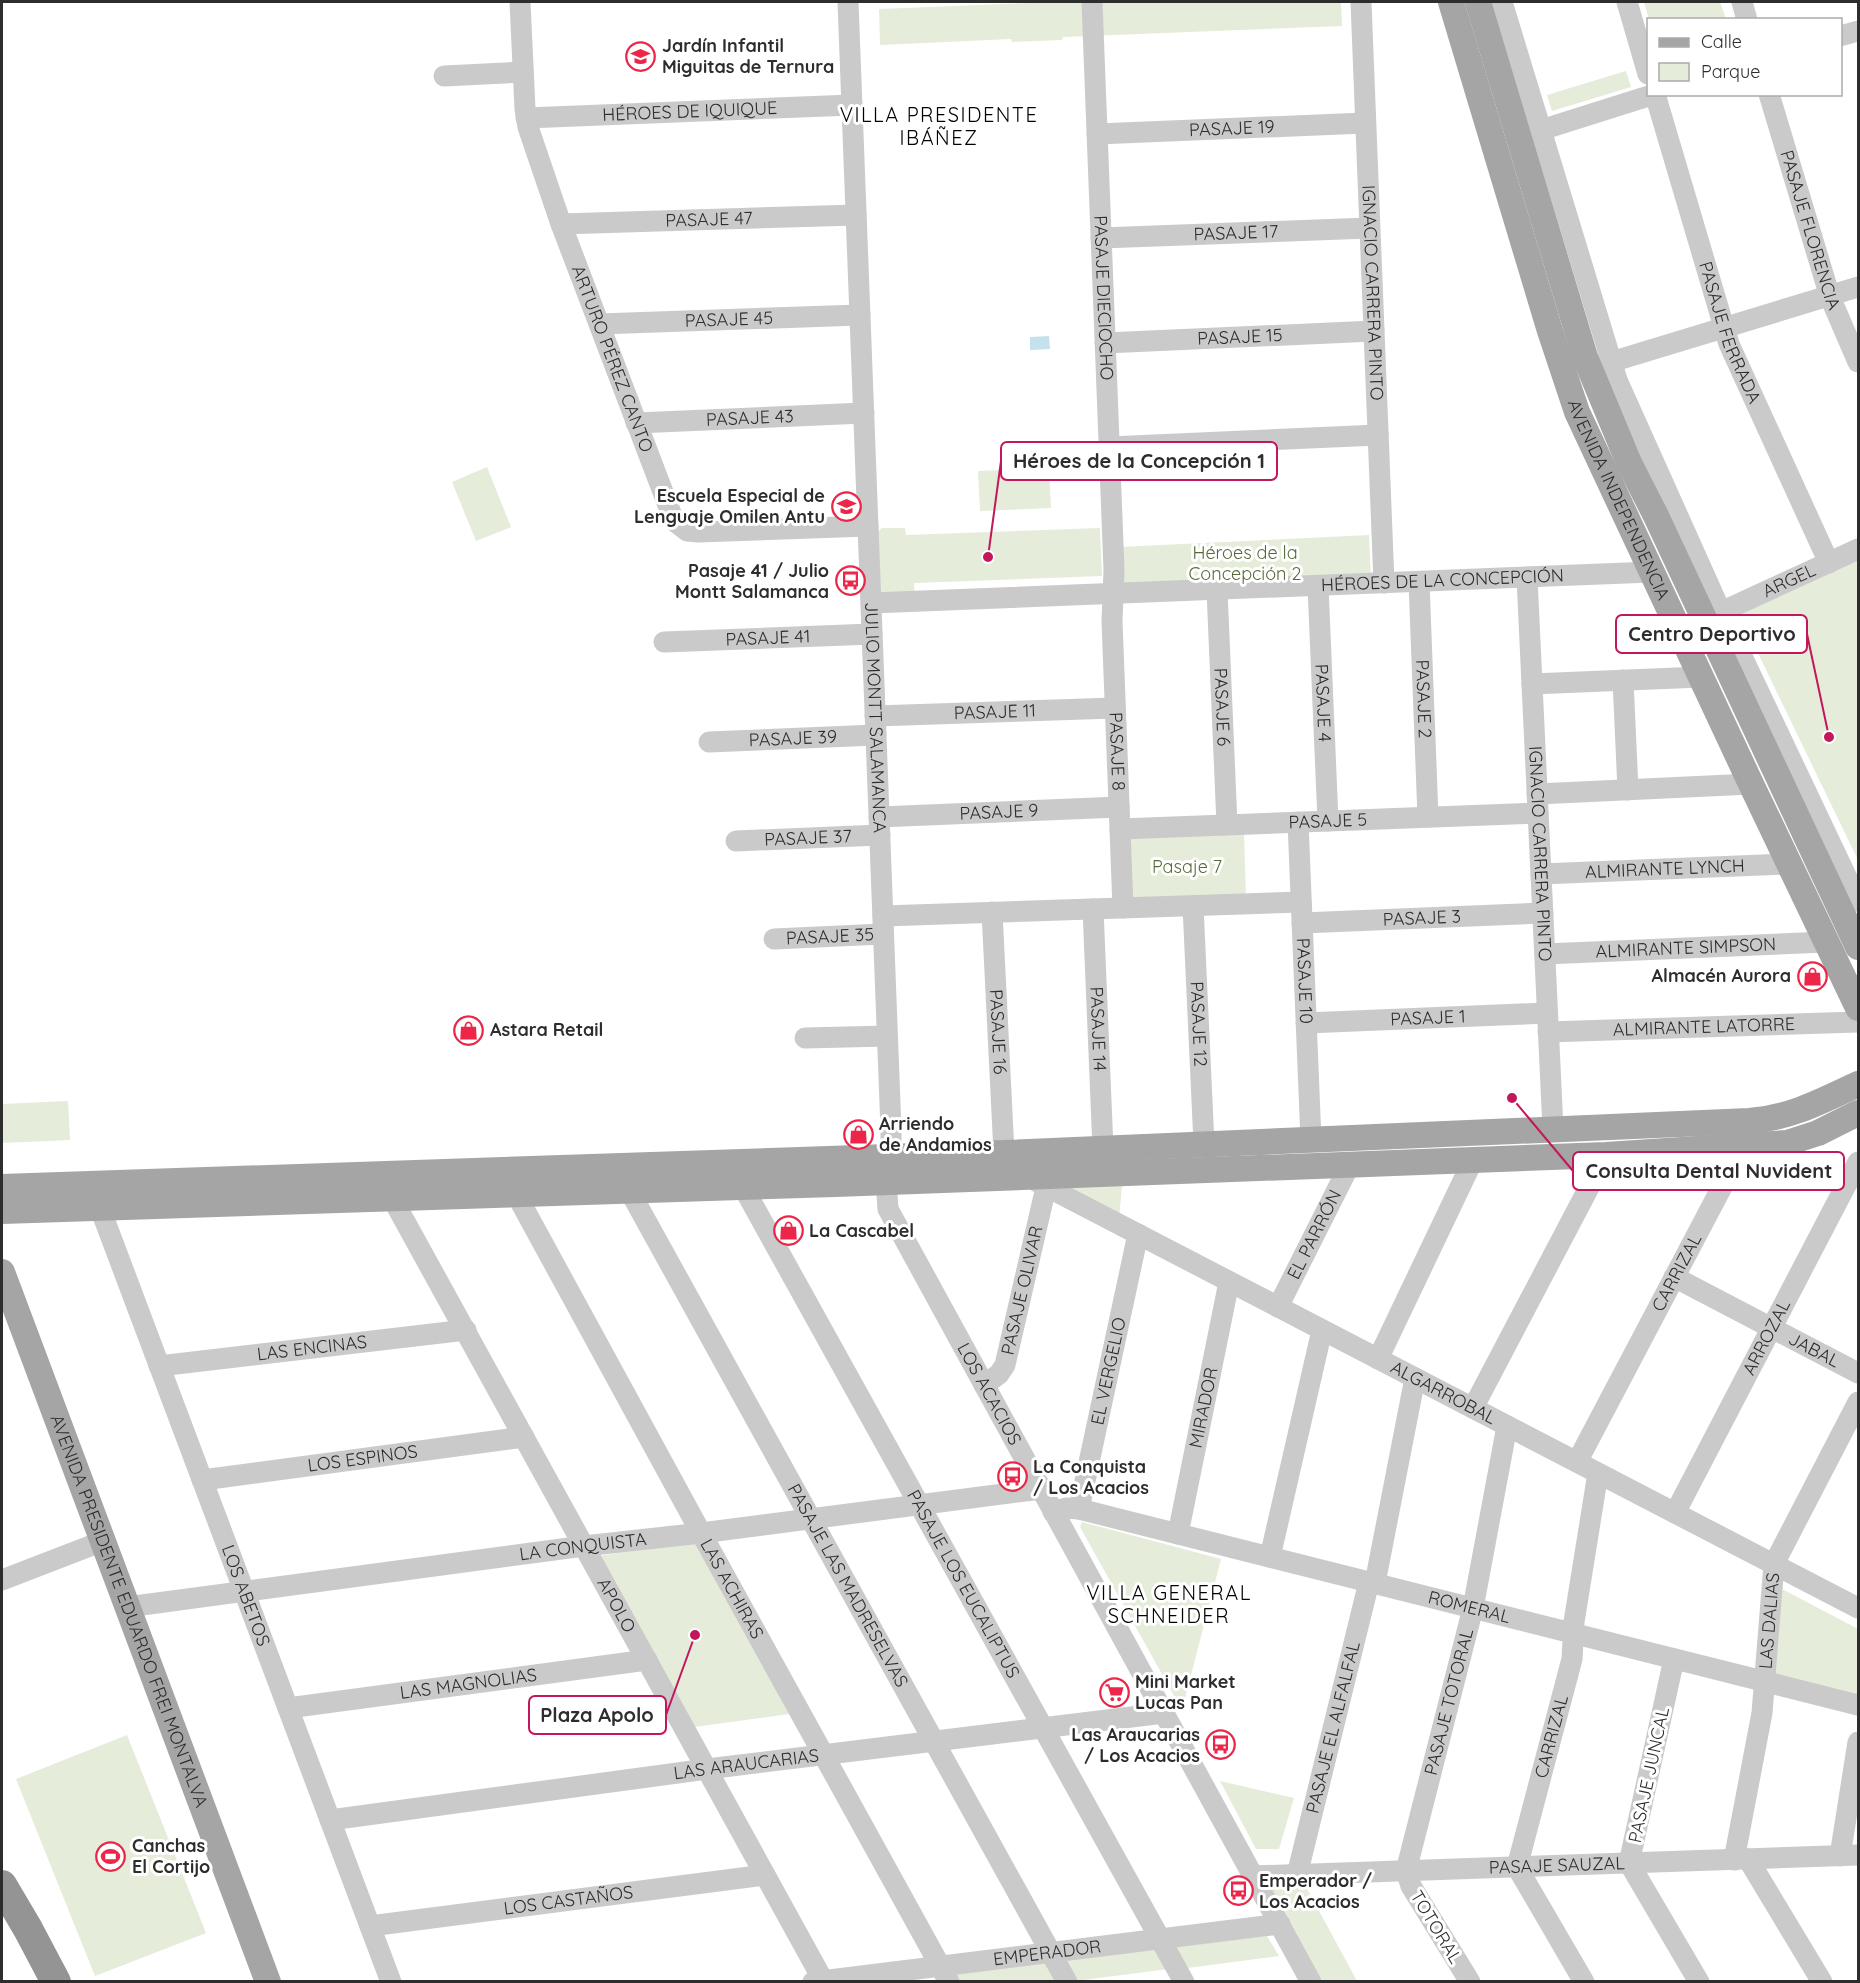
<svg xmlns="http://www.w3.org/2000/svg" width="1860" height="1983" font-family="Quicksand,sans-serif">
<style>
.green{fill:#e5ecd9}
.water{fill:#c4e1ed}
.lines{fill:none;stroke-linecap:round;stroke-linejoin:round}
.minor{stroke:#cacaca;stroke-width:21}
.major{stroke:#a5a5a5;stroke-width:26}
.highway{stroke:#949494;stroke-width:30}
.labels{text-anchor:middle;stroke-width:6;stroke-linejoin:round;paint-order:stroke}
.poi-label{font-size:18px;font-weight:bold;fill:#2d2d2d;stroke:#fff;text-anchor:start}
.street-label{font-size:18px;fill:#2d2d2d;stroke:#fff}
.park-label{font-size:18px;fill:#556a39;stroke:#fff}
.neighbourhood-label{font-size:20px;letter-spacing:1.5px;fill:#000;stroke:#fff}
.leader{fill:none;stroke:#c2185b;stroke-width:2}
.callout-dot{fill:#c2185b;stroke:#fff;stroke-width:2}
.callout{fill:#fff;stroke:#c2185b;stroke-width:2}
.callout-label{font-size:20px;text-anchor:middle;font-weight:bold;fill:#2d2d2d}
</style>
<rect width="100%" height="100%" fill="#fff"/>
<g class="green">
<polygon points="1056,2 1341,2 1342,26 1063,37 1062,40 1012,42 1011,39 880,45 879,9"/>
<polygon points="1644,2 1720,2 1726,19 1649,19"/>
<polygon points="1626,71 1631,87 1552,111 1547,95"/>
<polygon points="487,467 511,527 476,541 452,482"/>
<polygon points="1049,468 1051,508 980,511 978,471"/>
<polygon points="882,528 905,528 906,535 1100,528 1102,576 914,583 915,597 881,598 877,532"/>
<polygon points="1369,535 1371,580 1121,592 1119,547"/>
<polygon points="1858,556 1858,860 1739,614"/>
<polygon points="1244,832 1246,899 1131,903 1129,836"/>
<polygon points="68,1101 70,1140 2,1143 2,1104"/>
<polygon points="1122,1185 1119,1220 1058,1188"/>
<polygon points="1082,1522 1221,1559 1182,1710 1080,1527"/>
<polygon points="696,1541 789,1714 694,1727 599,1556"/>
<polygon points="1784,1590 1858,1629 1858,1698 1769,1675 1780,1591"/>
<polygon points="127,1735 206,1933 95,1976 16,1779"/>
<polygon points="1220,1781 1294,1798 1279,1849 1256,1849"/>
<polygon points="1270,1885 1305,1885 1357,1981 1322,1981"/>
<polygon points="1267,1936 1279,1956 1187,1968 1175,1947"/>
<polygon points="1156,1949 1168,1969 1076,1981 1063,1960"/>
<polygon points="1046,1962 1057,1981 958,1981 953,1974"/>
</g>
<polygon class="water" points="1049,336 1050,349 1030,350 1030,337"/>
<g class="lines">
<g class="minor">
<path id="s1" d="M 520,2 L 525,109 L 528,127 L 561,224 L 674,521 L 687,531 L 698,532 L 868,526"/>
<path id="s2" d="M 848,2 L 891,1130 L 891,1156 L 887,1194 L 888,1209 L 1311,1982"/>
<path id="s3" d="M 1092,2 L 1114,570 L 1112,621 L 1123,908"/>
<path id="s4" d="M 1361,2 L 1384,583"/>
<polyline points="1502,2 1617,380 1721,612 1858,901"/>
<polyline points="1627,2 1648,74"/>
<polyline points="1742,2 1747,20"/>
<polyline points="1840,36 1858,31"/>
<polyline points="444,76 523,72"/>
<path id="s5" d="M 1655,94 L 1729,344 L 1829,563"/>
<path id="s6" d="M 1769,94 L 1830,297 L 1858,362"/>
<path id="s7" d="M 526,118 L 852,105"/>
<polyline points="1541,130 1655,94"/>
<path id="s8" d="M 1097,134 L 1365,123"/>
<path id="s9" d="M 561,224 L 856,215"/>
<path id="s10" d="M 1101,238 L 1369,228"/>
<path id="s11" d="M 599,324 L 860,315"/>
<path id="s12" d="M 1105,343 L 1374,331"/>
<polyline points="1611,362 1858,287"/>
<path id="s13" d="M 636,423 L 864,413"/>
<polyline points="1109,447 1378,435"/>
<path id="s14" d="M 1527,578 L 1553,1129"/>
<path id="s15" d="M 1419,582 L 1428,817"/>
<path id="s16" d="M 1318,586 L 1328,821"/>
<path id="s17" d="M 1217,590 L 1227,825"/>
<path id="s18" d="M 871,603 L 1652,572"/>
<path id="s19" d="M 1721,612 L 1858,549"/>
<path id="s20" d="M 664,642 L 872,634"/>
<polyline points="1623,680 1628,790"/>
<polyline points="1532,684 1701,677"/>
<path id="s21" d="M 875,716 L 1115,708"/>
<path id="s22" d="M 709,742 L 876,735"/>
<polyline points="1537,794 1751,784"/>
<path id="s23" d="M 879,817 L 1119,807"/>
<path id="s24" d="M 1298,822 L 1311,1140"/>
<path id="s25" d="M 1120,829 L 1538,813"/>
<path id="s26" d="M 736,841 L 880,835"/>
<path id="s27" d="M 1541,874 L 1789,864"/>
<path id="s28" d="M 1193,906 L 1204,1144"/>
<path id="s29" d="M 1093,909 L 1103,1149"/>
<path id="s30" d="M 992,912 L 1004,1153"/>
<polyline points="883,916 1301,902"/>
<path id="s31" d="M 1302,923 L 1543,913"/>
<path id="s32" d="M 774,939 L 883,934"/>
<path id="s33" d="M 1545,954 L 1826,942"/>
<path id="s34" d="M 1306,1023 L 1547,1013"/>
<path id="s35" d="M 1548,1032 L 1858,1022"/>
<polyline points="805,1038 887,1036"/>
<path id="s36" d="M 1028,1177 L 1858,1608"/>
<path id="s37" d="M 743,1187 L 1184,1982"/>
<path id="s38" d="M 629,1190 L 1067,1982"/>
<path id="s39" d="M 516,1194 L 701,1533 L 949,1982"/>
<path id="s40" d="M 392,1198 L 824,1982"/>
<path id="s41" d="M 100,1208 L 391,1982"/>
<path id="s42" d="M 1674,1277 L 1858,1373"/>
<path id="s43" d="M 1278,1307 L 1350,1164"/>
<polyline points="1378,1359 1473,1160"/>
<path id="s44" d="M 159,1366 L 466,1330"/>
<path id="s45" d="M 984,1385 L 999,1374 L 1005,1365 L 1046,1187"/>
<polyline points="1473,1408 1606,1155"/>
<path id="s46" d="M 1577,1462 L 1743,1147"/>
<path id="s47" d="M 202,1480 L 524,1437"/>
<path id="s48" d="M 1079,1509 L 1138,1234"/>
<path id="s49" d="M 1053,1512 L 1066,1508 L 1079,1509 L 1858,1705"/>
<path id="s50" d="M 1675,1513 L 1858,1162"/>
<path id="s51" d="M 1178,1534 L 1229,1282"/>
<polyline points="1270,1557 1322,1330"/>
<polyline points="2,1580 103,1541"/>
<polyline points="1375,1583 1415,1378"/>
<path id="s52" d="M 127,1607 L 584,1546 L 701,1533 L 1041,1489"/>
<polyline points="1674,1659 1629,1863 1699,1982"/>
<path id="s53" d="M 288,1708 L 647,1660"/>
<path id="s54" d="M 330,1820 L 707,1769 L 1164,1713"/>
<polyline points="1840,1856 1858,1742"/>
<polyline points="1748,1859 1822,1982"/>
<path id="s55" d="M 1734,1860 L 1762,1713 L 1774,1564 L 1858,1402"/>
<path id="s56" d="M 1297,1875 L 1369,1582"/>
<path id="s57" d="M 1254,1876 L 1858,1855"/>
<path id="s58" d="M 370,1926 L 765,1875"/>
<path id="s59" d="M 813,1982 L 1280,1924"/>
<path id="s60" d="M 1470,1982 L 1411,1886 L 1406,1871 L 1473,1608 L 1507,1426"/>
<path id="s61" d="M 1584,1982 L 1517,1867 L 1572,1659 L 1574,1622 L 1598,1473"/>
</g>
<g class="major">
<path id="s62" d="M 1451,2 L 1550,331 L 1577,412 L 1751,784 L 1858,1008"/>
<polyline points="1478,2 1585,357 1629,463 1656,516 1858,947"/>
<path d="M 2,1187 L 1004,1153 L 1749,1121 C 1790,1118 1822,1101 1858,1084"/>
<polyline points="2,1211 835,1184 1606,1155 1787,1143 1818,1133 1858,1113"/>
<path id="s63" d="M 2,1272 L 268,1982"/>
</g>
<polyline class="highway" points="2,1885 28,1929 56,1982"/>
</g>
<defs>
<symbol id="school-ring" viewBox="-11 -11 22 22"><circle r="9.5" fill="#fff" stroke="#ed2649" stroke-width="1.5"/><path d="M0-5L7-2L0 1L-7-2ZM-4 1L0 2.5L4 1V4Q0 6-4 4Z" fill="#ed2649"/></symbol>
<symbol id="bus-ring" viewBox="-11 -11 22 22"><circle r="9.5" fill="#fff" stroke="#ed2649" stroke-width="1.5"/><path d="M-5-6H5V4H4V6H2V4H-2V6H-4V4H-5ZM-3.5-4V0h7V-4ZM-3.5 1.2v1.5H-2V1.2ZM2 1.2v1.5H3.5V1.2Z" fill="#ed2649"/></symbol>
<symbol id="shop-ring" viewBox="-11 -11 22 22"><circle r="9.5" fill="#fff" stroke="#ed2649" stroke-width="1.5"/><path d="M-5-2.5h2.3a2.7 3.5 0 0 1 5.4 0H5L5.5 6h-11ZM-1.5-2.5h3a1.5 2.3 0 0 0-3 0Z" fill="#ed2649"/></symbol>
<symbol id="supermarket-ring" viewBox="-11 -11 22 22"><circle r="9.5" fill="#fff" stroke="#ed2649" stroke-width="1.5"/><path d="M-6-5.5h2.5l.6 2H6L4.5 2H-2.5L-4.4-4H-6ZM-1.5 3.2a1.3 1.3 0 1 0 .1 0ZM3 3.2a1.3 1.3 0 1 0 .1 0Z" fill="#ed2649"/></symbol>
<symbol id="stadium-ring" viewBox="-11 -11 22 22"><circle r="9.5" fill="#fff" stroke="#ed2649" stroke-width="1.5"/><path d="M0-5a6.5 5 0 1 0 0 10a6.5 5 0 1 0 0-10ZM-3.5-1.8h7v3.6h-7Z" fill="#ed2649"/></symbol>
</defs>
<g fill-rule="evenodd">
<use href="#school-ring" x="624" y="40" width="33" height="33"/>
<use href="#school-ring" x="830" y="490" width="33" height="33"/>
<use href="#bus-ring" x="834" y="564" width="33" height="33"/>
<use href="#shop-ring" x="1796" y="960" width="33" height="33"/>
<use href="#shop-ring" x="452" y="1014" width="33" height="33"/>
<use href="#shop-ring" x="842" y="1118" width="33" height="33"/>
<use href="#shop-ring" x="772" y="1214" width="33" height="33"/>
<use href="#bus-ring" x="996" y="1460" width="33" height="33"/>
<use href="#supermarket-ring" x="1098" y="1676" width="33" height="33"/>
<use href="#bus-ring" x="1204" y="1728" width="33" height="33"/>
<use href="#stadium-ring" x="94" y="1840" width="33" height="33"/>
<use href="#bus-ring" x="1222" y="1874" width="33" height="33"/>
</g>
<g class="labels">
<g class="poi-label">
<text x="662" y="52">Jardín Infantil<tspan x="662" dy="21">Miguitas de Ternura</tspan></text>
<text x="825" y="502" text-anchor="end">Escuela Especial de<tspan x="825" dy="21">Lenguaje Omilen Antu</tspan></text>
<text x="829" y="577" text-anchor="end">Pasaje 41 / Julio<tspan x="829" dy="21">Montt Salamanca</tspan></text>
<text x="1791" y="982" text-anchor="end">Almacén Aurora</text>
<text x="490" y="1036">Astara Retail</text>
<text x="879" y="1130">Arriendo<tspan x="879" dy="21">de Andamios</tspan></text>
<text x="809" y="1237">La Cascabel</text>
<text x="1033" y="1473">La Conquista<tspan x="1033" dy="21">/ Los Acacios</tspan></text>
<text x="1135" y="1688">Mini Market<tspan x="1135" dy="21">Lucas Pan</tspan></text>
<text x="1200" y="1741" text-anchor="end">Las Araucarias<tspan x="1200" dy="21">/ Los Acacios</tspan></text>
<text x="132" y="1852">Canchas<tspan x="132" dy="21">El Cortijo</tspan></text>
<text x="1259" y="1887">Emperador /<tspan x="1259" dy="21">Los Acacios</tspan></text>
</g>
<g class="street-label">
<text dy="6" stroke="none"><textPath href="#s7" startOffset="164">HÉROES DE IQUIQUE</textPath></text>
<text dy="6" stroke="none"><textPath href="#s8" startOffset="135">PASAJE 19</textPath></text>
<text dy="6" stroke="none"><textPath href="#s9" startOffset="148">PASAJE 47</textPath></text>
<text dy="6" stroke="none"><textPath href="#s6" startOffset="142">PASAJE FLORENCIA</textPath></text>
<text dy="6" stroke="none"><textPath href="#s10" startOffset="135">PASAJE 17</textPath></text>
<text dy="6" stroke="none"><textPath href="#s4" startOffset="291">IGNACIO CARRERA PINTO</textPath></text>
<text dy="6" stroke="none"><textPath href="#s3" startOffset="296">PASAJE DIECIOCHO</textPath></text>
<text dy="6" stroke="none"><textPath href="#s11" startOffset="130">PASAJE 45</textPath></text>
<text dy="6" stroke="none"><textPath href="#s5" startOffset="250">PASAJE FERRADA</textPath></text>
<text dy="6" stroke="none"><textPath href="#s12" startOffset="135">PASAJE 15</textPath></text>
<text dy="6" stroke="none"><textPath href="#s1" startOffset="372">ARTURO PÉREZ CANTO</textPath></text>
<text dy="6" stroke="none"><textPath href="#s13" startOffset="114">PASAJE 43</textPath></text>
<text dy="6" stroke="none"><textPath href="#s62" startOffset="526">AVENIDA INDEPENDENCIA</textPath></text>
<text dy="6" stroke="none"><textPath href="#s18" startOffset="572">HÉROES DE LA CONCEPCIÓN</textPath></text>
<text dy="6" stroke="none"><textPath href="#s19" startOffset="75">ARGEL</textPath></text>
<text dy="6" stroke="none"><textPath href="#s20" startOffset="104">PASAJE 41</textPath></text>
<text dy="6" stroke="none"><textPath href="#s15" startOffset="117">PASAJE 2</textPath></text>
<text dy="6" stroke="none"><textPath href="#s16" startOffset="117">PASAJE 4</textPath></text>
<text dy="6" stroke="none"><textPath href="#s17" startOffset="117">PASAJE 6</textPath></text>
<text dy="6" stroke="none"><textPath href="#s21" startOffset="120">PASAJE 11</textPath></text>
<text dy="6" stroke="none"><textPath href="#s2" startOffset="716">JULIO MONTT SALAMANCA</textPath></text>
<text dy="6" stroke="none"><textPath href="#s22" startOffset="84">PASAJE 39</textPath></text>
<text dy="6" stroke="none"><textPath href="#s3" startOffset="750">PASAJE 8</textPath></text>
<text dy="6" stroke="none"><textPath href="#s23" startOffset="120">PASAJE 9</textPath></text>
<text dy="6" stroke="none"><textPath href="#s25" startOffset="208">PASAJE 5</textPath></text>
<text dy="6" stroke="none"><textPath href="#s26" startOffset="72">PASAJE 37</textPath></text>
<text dy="6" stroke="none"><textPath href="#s14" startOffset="276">IGNACIO CARRERA PINTO</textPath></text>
<text dy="6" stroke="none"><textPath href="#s27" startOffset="124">ALMIRANTE LYNCH</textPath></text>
<text dy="6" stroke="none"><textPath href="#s31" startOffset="120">PASAJE 3</textPath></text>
<text dy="6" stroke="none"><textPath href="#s32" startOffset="56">PASAJE 35</textPath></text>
<text dy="6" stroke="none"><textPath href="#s33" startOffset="141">ALMIRANTE SIMPSON</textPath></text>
<text dy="6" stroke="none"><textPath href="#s24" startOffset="159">PASAJE 10</textPath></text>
<text dy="6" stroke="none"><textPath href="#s34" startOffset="122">PASAJE 1</textPath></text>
<text dy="6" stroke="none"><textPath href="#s28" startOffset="118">PASAJE 12</textPath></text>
<text dy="6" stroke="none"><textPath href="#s35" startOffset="156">ALMIRANTE LATORRE</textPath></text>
<text dy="6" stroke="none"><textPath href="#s29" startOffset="120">PASAJE 14</textPath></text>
<text dy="6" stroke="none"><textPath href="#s30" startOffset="120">PASAJE 16</textPath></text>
<text dy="6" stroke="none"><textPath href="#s43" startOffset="81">EL PARRÓN</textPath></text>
<text dy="6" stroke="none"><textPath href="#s46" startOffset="214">CARRIZAL</textPath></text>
<text dy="6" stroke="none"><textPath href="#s45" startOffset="106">PASAJE OLIVAR</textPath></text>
<text dy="6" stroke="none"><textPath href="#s50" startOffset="198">ARROZAL</textPath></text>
<text dy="6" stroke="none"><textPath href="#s44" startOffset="154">LAS ENCINAS</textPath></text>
<text dy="6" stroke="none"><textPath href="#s42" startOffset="158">JABAL</textPath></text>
<text dy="6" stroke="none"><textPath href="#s48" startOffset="141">EL VERGELIO</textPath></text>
<text dy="6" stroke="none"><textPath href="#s36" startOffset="468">ALGARROBAL</textPath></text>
<text dy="6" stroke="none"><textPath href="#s2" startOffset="1419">LOS ACACIOS</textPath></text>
<text dy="6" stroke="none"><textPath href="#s51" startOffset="129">MIRADOR</textPath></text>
<text dy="6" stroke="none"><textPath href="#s47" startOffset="162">LOS ESPINOS</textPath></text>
<text dy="6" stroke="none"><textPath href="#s52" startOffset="460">LA CONQUISTA</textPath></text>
<text dy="6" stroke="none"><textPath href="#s37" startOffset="454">PASAJE LOS EUCALIPTUS</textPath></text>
<text dy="6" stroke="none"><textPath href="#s38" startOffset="452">PASAJE LAS MADRESELVAS</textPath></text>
<text dy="6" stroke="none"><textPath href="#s39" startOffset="450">LAS ACHIRAS</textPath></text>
<text dy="6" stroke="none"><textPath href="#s41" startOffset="414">LOS ABETOS</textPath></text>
<text dy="6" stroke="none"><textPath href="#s40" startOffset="465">APOLO</textPath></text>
<text dy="6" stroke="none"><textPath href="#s49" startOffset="429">ROMERAL</textPath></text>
<text dy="6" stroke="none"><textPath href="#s63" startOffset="362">AVENIDA PRESIDENTE EDUARDO FREI MONTALVA</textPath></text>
<text dy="6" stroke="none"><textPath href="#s55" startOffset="242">LAS DALIAS</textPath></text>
<text dy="6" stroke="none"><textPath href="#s53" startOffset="182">LAS MAGNOLIAS</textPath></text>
<text dy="6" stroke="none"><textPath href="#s60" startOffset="303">PASAJE TOTORAL</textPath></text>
<text dy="6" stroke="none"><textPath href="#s56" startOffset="152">PASAJE EL ALFALFAL</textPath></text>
<text dy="6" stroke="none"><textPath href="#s61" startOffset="268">CARRIZAL</textPath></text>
<text dy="6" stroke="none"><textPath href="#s54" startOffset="420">LAS ARAUCARIAS</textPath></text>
<text transform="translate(1649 1775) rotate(-78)" y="6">PASAJE JUNCAL</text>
<text dy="6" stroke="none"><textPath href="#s57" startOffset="303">PASAJE SAUZAL</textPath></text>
<text dy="6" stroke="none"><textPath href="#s58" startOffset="200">LOS CASTAÑOS</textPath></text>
<text transform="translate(1436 1927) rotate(59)" y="6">TOTORAL</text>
<text dy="6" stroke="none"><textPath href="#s59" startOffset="236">EMPERADOR</textPath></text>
</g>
<g class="park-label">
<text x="1245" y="559">Héroes de la<tspan x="1245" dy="21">Concepción 2</tspan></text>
<text x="1187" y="873">Pasaje 7</text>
</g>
<g class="neighbourhood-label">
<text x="939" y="122">VILLA PRESIDENTE<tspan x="939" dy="23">IBÁÑEZ</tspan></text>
<text x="1169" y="1600">VILLA GENERAL<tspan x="1169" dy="23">SCHNEIDER</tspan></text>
</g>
</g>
<path class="leader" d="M988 557L1001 461M1829 737L1807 634M1512 1098L1573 1171M695 1635L666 1715"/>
<g class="callout-dot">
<circle cx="988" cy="557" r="6"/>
<circle cx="1829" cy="737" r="6"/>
<circle cx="1512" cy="1098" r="6"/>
<circle cx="695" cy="1635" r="6"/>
</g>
<g class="callout">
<rect x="1001" y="442" width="276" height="38" rx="6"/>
<rect x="1616" y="615" width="191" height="38" rx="6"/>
<rect x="1573" y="1152" width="271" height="38" rx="6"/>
<rect x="529" y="1696" width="137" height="38" rx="6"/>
</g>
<g class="callout-label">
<text x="1139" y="468">Héroes de la Concepción 1</text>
<text x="1712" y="641">Centro Deportivo</text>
<text x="1709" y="1178">Consulta Dental Nuvident</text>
<text x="597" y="1722">Plaza Apolo</text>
</g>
<rect width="1860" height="1983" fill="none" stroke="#2d2d2d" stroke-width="6"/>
<rect x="1647" y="18" width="195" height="78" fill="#ffffff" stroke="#ababab" stroke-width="1.5"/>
<rect x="1659" y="38" width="30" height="9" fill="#a5a5a5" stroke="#ababab" stroke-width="1.5"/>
<text x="1701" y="48" font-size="18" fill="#2d2d2d">Calle</text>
<rect x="1659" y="63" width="30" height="18" fill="#e5ecd9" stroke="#ababab" stroke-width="1.5"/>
<text x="1701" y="78" font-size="18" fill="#2d2d2d">Parque</text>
</svg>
